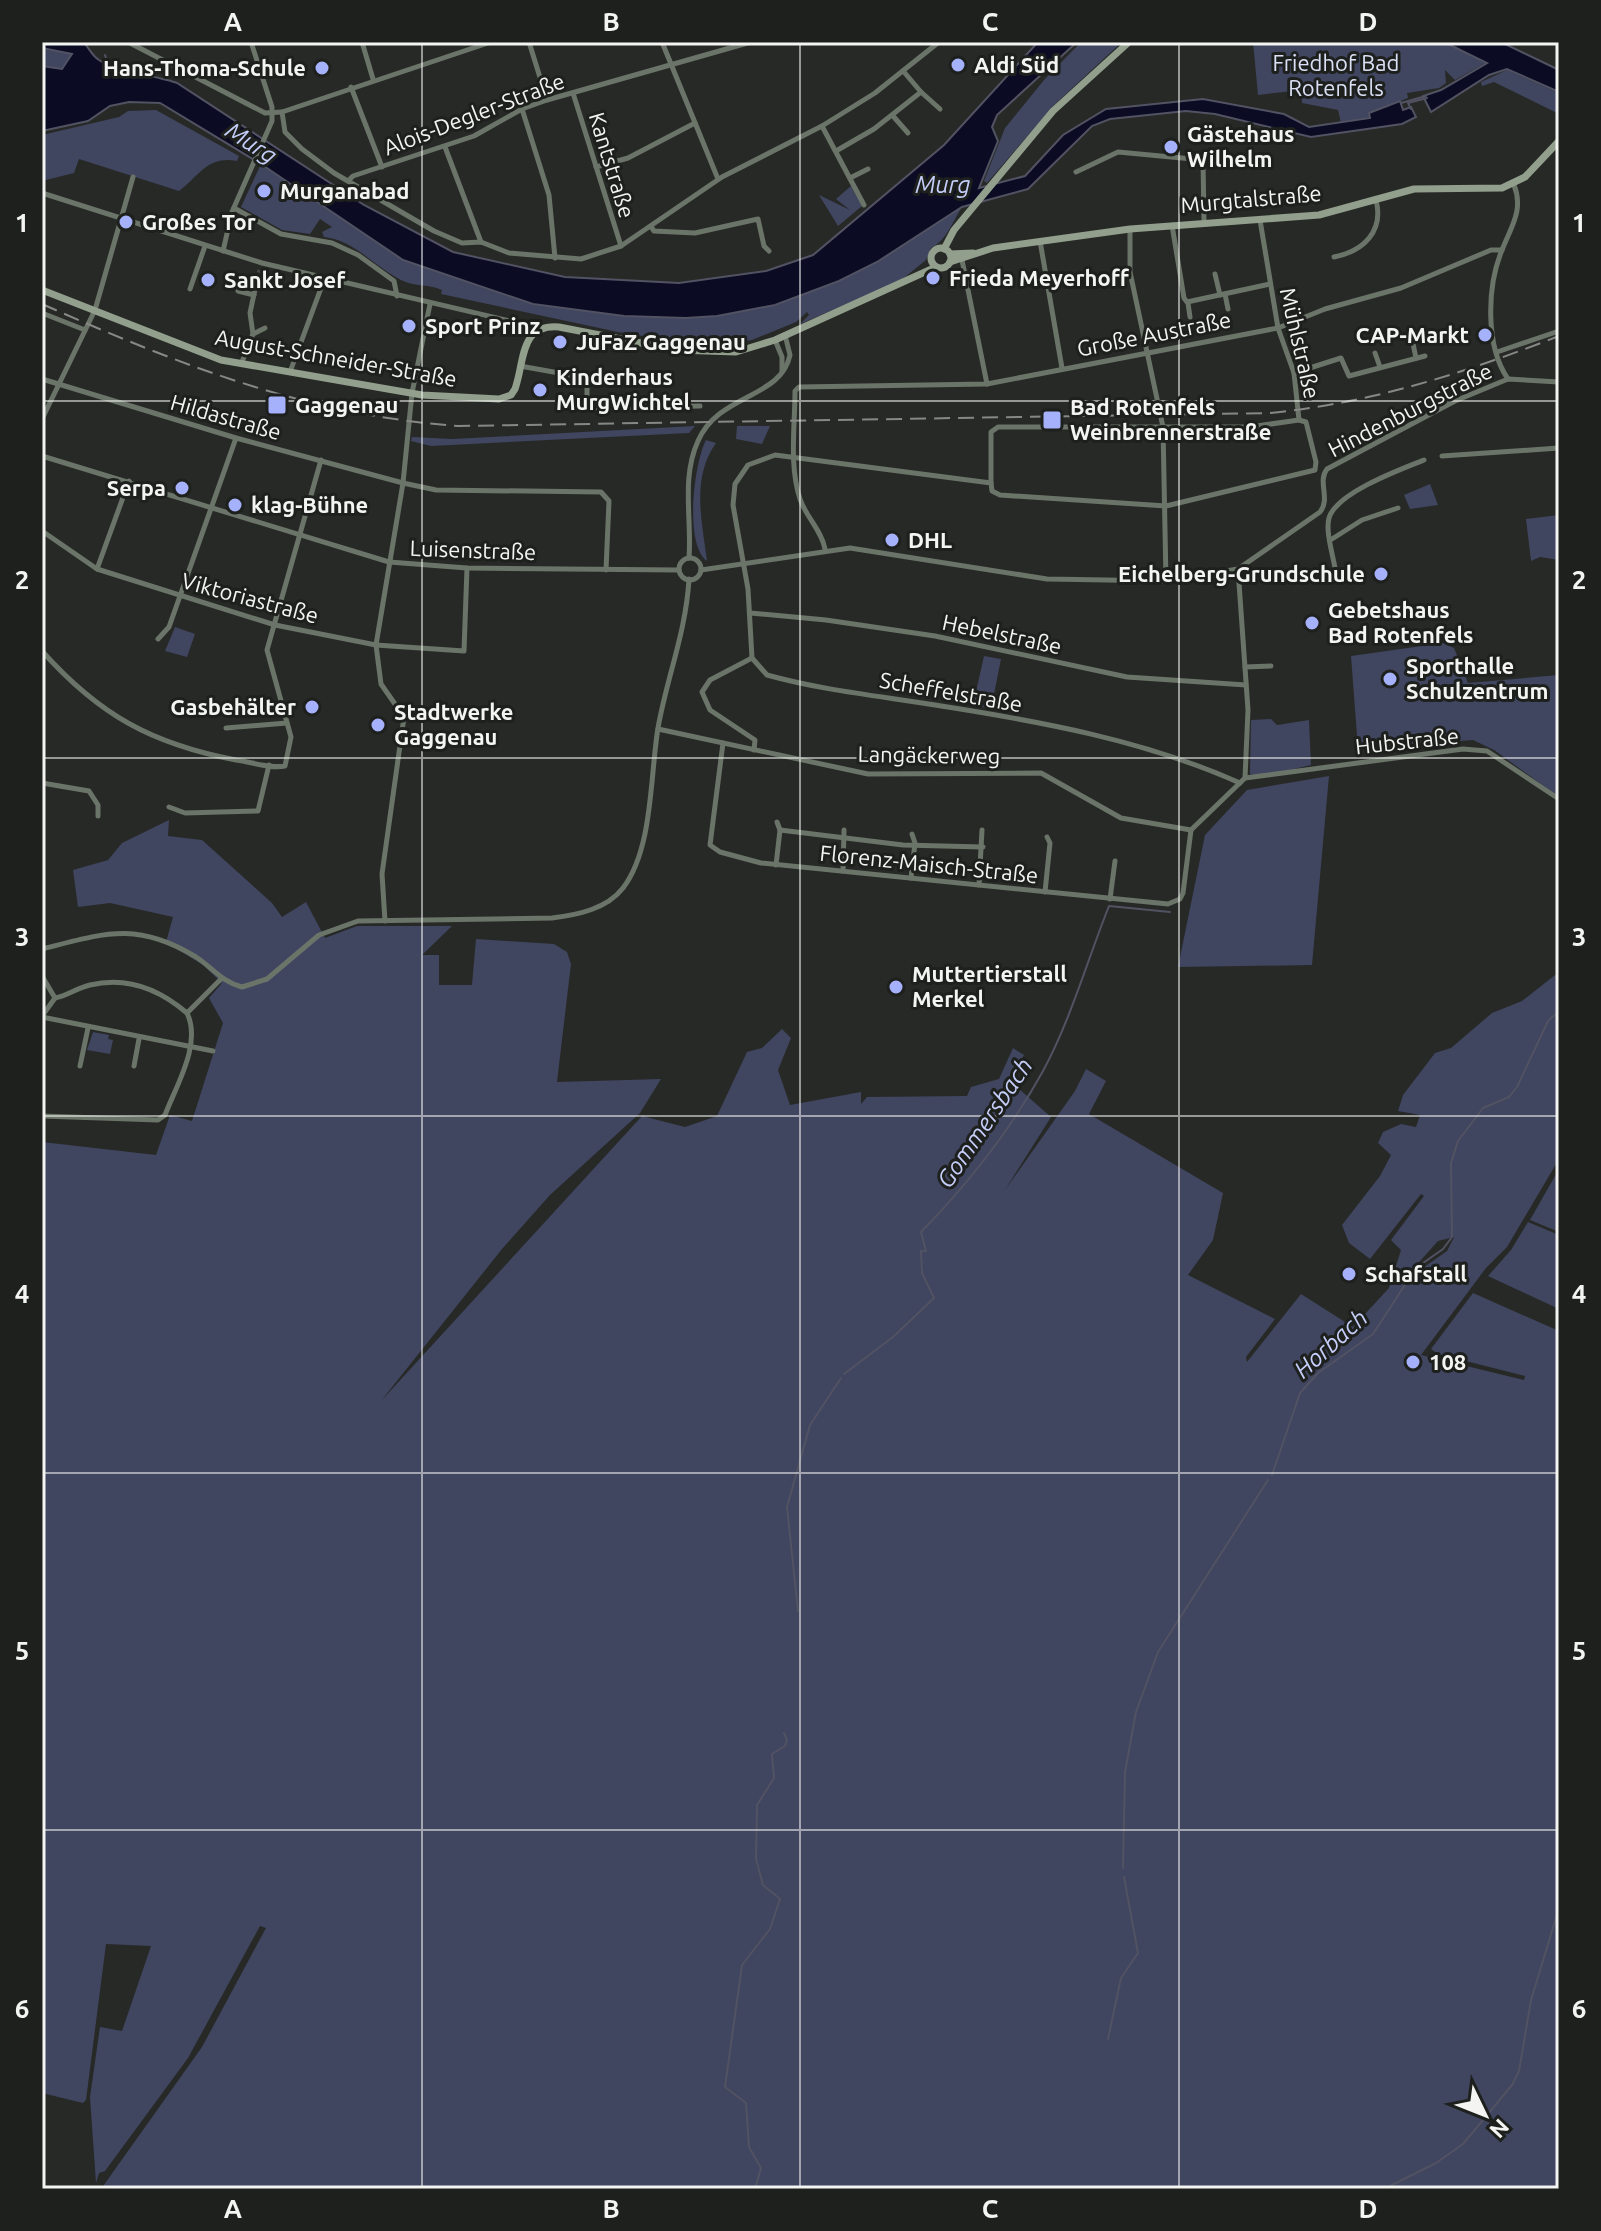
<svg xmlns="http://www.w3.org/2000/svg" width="1601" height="2231" font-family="Ubuntu,sans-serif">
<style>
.green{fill:#404560;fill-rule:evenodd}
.water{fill:#0b0c24;stroke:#515262;stroke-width:2}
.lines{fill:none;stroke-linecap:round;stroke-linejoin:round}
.stream{stroke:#515262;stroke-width:2}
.street-tunnel{stroke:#464845;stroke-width:5;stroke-dasharray:5 2.5;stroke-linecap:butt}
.street{stroke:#6b7468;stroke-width:5}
.secondary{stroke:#919f8c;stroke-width:7}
.rail{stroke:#878886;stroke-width:2;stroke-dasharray:16 8;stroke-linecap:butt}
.grid{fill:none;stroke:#f4f5f3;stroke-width:2;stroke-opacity:0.55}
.poi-dot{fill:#a6b1fc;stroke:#1d201c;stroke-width:3}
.labels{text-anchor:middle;stroke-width:6;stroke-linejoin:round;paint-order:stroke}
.park-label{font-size:22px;fill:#dbe0f6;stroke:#1d201c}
.poi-label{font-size:22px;font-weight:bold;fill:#f4f5f3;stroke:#1d201c;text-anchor:start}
.street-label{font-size:22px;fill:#f4f5f3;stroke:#1d201c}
.water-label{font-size:24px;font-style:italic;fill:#c5cdf9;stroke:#1d201c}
.neatline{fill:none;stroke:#f4f5f3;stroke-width:3}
.grid-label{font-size:26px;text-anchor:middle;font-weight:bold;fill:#f4f5f3}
</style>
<rect width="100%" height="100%" fill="#272926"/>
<g class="green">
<polygon points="1081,42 1122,42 1054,105 987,183 984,181 1005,128 1044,80"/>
<polygon points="1253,42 1443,42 1487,62 1455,80 1445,70 1446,83 1439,88 1407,93 1408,98 1369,113 1370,117 1341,123 1338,110 1302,103 1301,90 1258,95"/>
<polygon points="42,48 72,54 62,69 42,66"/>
<polygon points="1507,70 1559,93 1559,114 1494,82 1482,86 1481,82"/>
<path d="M 156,110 L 239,156 L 237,161 C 208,155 199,176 179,191 L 79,159 L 74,173 L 42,181 L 42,135 L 119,117 L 128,111 Z"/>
<path d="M 261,164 L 403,260 L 534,304 L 623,316 L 717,316 L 839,281 L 877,262 L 962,207 C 952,222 948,239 931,248 L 926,260 L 900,281 L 800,324 L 809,315 L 807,312 L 796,322 L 752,340 L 711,347 L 618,332 L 441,294 L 442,290 C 430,284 415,287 401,280 C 375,267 354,240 324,237 L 322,232 L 332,227 L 320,219 L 310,234 L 282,230 L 241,207 Z"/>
<polygon points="851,186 862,206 838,226 819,195 850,210 836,199"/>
<polygon points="695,426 689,433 431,446 411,441 412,437 452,439"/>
<polygon points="737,426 770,426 762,444 736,439"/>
<path d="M 706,440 L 716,443 C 691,478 702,521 707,561 C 684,544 694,463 706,440 Z"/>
<polygon points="1430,484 1438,505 1410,509 1404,495"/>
<polygon points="1559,515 1559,560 1540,557 1531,561 1526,519"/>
<polygon points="175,627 195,634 187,657 165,651"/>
<polygon points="1443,643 1454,648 1468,683 1559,675 1559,797 1494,750 1473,740 1358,749 1351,656"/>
<polygon points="984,656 1001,659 991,709 973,705"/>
<polygon points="1271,719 1277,725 1309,720 1311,765 1260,777 1250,774 1251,720"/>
<polygon points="1329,776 1312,965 1178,967 1205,835 1247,790"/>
<path d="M 169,820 L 168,836 L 202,840 L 272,903 L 282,917 L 306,902 L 325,938 L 357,926 L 452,926 L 422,955 L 439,955 L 439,985 L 472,985 L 476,939 L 554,944 L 567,952 L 571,964 L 557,1082 L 661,1079 L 640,1113 L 550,1195 L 502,1249 L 381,1401 L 642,1116 L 685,1127 L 717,1116 L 747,1052 L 762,1048 L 782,1029 L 791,1038 L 778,1070 L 790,1105 L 861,1092 L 861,1104 L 867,1097 L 967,1096 L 971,1087 L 999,1079 L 1013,1048 L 1024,1055 L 1010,1081 L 1051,1117 L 1005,1190 L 1075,1091 L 1086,1069 L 1106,1081 L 1089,1114 L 1223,1193 L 1213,1240 L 1188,1275 L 1275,1319 L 1246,1357 L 1247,1362 L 1301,1294 L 1353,1327 L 1389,1288 L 1401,1250 L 1391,1240 L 1424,1196 L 1421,1194 L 1370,1259 L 1349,1243 L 1342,1225 L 1380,1176 L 1391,1155 L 1378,1143 L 1383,1132 L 1401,1124 L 1416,1127 L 1420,1115 L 1398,1111 L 1403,1095 L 1435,1053 L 1451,1048 L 1492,1013 L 1522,1001 L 1559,972 L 1559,1159 L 1507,1247 L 1486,1268 L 1421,1355 L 1524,1380 L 1525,1376 L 1438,1354 L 1431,1349 L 1473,1293 L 1559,1331 L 1559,2189 L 101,2189 L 202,2047 L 266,1928 L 260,1926 L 188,2058 L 105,2171 L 99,2173 L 96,2183 L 90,2097 L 100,2027 L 122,2031 L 151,1946 L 106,1944 L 86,2100 L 83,2103 L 42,2093 L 42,1142 L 156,1155 L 170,1115 L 192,1121 L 223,1023 L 209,998 L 222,983 L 203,965 L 166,942 L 173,917 L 110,903 L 78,907 L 73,870 L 108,860 L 122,843 ZM 1454,1237 L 1447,1251 L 1417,1272 L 1413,1269 L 1438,1241 Z"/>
<polygon points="93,1032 109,1035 108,1039 113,1040 110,1054 87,1050"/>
<polygon points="1559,1169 1559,1232 1530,1220"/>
<polygon points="1528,1222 1559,1235 1559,1309 1488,1276 1511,1250"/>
</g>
<g class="water">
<path d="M 42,42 L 83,42 C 89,47 91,55 99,60 C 112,70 157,76 177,83 L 364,205 L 453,252 L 565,277 L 679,283 L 766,271 L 813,255 L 944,145 L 1038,42 L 1077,42 L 997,115 L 992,127 L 998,141 L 979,188 L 1025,176 L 1063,135 L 1106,109 L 1203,99 L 1284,114 L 1309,127 L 1370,118 L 1369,113 L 1400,101 L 1403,110 L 1411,107 L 1416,117 L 1402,124 L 1311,137 L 1215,114 L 1186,111 L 1110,119 L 1092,126 L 1028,189 L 962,207 L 877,262 L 839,281 L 775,305 L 717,316 L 686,318 L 624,316 L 533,304 L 403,260 L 261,164 L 160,103 L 129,102 L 110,106 L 88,121 L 42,131 L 42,66 L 62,69 L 72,54 L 42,48 Z"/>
<polygon points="1444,42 1501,42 1559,70 1559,92 1507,69 1489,75 1431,112 1423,96 1441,90 1487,63"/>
</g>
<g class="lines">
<g class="stream">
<polyline points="1557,42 1558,44"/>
<polyline points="105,55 108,65"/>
<polyline points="1401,103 1426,96"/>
<polyline points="1411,109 1408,103 1427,98"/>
<path d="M 844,1374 L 893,1337 L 934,1298 L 922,1273 L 921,1251 L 926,1251 L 921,1232 C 967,1185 1011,1129 1043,1071 C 1071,1019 1087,961 1109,906 L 1170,912"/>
<polyline points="1272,1475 1300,1393 1318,1373 1373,1334 1416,1268 1443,1249 1452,1237 1451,1163 1458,1141 1483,1108 1509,1097 1517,1087 1548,1021 1559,1011"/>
<polyline points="798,1611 787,1507 810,1425 841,1378"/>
<polyline points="1123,1868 1125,1772 1136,1712 1158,1652 1268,1480"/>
<polyline points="1108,2039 1121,1978 1138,1953 1124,1877"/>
<polyline points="755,2189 761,2168 749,2147 746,2103 725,2087 742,1965 770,1929 780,1899 763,1885 756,1859 757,1805 774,1778 772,1754 785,1746 787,1740 784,1733"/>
<polyline points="1384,2189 1436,2163 1463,2144 1512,2085 1519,2071 1531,2000 1559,1908"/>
</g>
<polyline class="street-tunnel" points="257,280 260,270"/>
<g class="street">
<polyline points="128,42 265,113 282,112 491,42"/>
<polyline points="362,42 373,79"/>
<polyline points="529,42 547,100"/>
<polyline points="662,42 718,179"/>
<polyline points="351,87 382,167"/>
<polyline points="921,92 940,109"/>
<polyline points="573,93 621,246"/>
<polyline points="522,109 549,195 555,258"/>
<polyline points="282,112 285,132 302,149 334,173 434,231 462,243 481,242 509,253 581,259 621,246 722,177 822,126 875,93 939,42"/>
<polyline points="893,116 908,133"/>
<polyline points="822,126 864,205"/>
<polyline points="445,147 481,242"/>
<polyline points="836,151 874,129 921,92 904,72"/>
<polyline points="596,167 628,158 695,123"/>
<polyline points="1076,172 1118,152 1203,160 1204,222"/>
<polyline points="850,178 868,169"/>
<polyline points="349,180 353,176 474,136 522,109 547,100 751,42"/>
<polyline points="42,193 262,263 540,328"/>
<polyline points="42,205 42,193"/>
<polyline points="234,208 281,234 332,243 358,255 394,281 397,296"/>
<polyline points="1172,225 1184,298 1187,302 1270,284"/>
<polyline points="652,228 654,231 695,233 758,219 764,246 769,251"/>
<polyline points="1130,230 1130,272 1163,427 1166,581"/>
<polyline points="1040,241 1062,368"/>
<polyline points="223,251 232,212 272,121 272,107 251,42"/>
<path d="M 1334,257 C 1364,251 1384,231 1376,200"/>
<polyline points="962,260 987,384"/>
<polyline points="1215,274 1220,295"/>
<polyline points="190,289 205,246"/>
<polyline points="238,291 254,295"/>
<polyline points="1225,294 1228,309"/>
<polyline points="1188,303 1190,317"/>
<polyline points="42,313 85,330"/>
<polyline points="253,334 250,313 257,280"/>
<polyline points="1412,339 1416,358"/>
<polyline points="775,340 782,357 782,372"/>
<polyline points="1497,352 1559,331"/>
<polyline points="1375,353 1380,367"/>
<polyline points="242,362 253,334 265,328"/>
<polyline points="520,366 587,378 587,405 591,408 700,406"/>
<polyline points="290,372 324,280"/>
<polyline points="1294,373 1341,358 1349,376 1425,356"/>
<polyline points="42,379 236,438 403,483 436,490 601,492 609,501 606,570"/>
<path d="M 1508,379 C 1485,346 1487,286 1502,250 C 1511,227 1524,210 1514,185"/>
<polyline points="42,419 95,310 133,177"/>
<polyline points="42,456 389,562 467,568 679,570"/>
<polyline points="1442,456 1559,448"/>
<polyline points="991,483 991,432 998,427 1250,427 1299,420"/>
<polyline points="42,531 97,569 275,625 376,645 464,651 467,568"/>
<polyline points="1332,539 1362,520 1398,508"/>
<path d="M 825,549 C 822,531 806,517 800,499 C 789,466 795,426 795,391 L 799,387 L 987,384 L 1278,328 L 1325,309 L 1401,288 L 1491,250 L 1502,250"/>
<path d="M 689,558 C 692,519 681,478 698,441 C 719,393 781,399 790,355 L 785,335"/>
<circle cx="690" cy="569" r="11"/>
<polyline points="97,569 129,481"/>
<path d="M 701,570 L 850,548 L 1047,579 L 1166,581 L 1238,569 L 1320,512 C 1331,498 1317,482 1327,469 L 1455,401 L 1508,379 L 1559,382"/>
<path d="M 1336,574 C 1334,558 1325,532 1329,518 C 1336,493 1401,469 1424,460"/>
<polyline points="750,613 826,620 935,636 1127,677 1246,685"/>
<polyline points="158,639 169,627 236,438"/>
<path d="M 42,651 C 99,715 152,744 236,760 C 252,762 270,769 285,766 L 291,737 L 267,650 L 321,460"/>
<polyline points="752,658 710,680 702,692 710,710 755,740 754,750"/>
<polyline points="1245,667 1271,666"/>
<polyline points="226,728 287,723"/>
<polyline points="658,729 868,774 1041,773 1121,818 1191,830"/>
<polyline points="723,743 710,845 720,852 761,863 1168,904 1180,899 1183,893 1191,830"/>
<polyline points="1245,778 1463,749 1487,751 1559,799"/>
<polyline points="42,783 89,791 98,805 98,816"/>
<path d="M 1240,783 C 1144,740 1038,721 935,705 C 879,696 821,690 767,675 L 752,658 L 748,589 L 733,505 L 735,484 L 748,465 L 775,455 L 991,483 L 992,491 L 1000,495 L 1166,506 L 1315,470 L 1316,462 L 1306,422 L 1299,420 L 1294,373 L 1278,328 L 1260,220"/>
<polyline points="169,807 185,813 258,811 269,765"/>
<polyline points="42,810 42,783"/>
<polyline points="780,830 903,845 983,847"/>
<polyline points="1191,830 1245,778 1248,710 1238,569"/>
<polyline points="776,865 780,830 777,822"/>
<polyline points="843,871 844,830"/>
<polyline points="911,878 915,843 912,834"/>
<polyline points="979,885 982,830"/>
<polyline points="1045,892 1050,843 1047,837"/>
<polyline points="1110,899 1115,861"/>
<polyline points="385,921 382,874 404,717 381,684 376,645 403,483 412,393 430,304"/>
<path d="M 42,949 C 105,933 137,921 196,957 C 213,968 222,982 242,987 L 267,979 L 319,935 L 358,921 L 552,918 C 577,915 607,909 623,888 C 653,849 650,776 658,728 C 667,677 686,632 689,579"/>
<polyline points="42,976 55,998 42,1016"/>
<path d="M 55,998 C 67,996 77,988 90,985 C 127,976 159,989 187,1013"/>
<polyline points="42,1017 213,1051"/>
<polyline points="80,1066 88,1028"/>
<polyline points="134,1066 139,1039"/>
<path d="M 42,1116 L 158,1120 L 165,1115 C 176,1086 202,1044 187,1013 L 221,979"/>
</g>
<g class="secondary">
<circle cx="941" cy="258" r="10"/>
<polyline points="944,249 954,230 1053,111 1129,42"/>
<polyline points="950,254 973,253"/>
<polyline points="950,262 993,248 1130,229 1319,215 1414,189 1502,188 1525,177 1559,141"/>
<path d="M 42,290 L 221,360 L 422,395 L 499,399 L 511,395 L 515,389 C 525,361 519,324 559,327 L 677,350 L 736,352 L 775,340 L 936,267"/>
</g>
<path class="rail" d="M 42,304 C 180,365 306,415 458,426 L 1270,413 C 1372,403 1464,373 1559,336"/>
</g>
<path class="grid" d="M 422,42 L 422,2189M 800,42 L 800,2189M 1179,42 L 1179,2189M 42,401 L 1559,401M 42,758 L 1559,758M 42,1116 L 1559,1116M 42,1473 L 1559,1473M 42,1830 L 1559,1830"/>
<g class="poi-dot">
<circle cx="958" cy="65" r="8"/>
<circle cx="322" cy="68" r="8"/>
<circle cx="1171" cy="147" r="8"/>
<circle cx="264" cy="191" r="8"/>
<circle cx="126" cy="222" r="8"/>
<circle cx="933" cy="278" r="8"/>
<circle cx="208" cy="280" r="8"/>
<circle cx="409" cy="326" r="8"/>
<circle cx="1485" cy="335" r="8"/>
<circle cx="560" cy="342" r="8"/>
<circle cx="540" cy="390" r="8"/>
<rect x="267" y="395" width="20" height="20" rx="4"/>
<rect x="1042" y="410" width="20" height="20" rx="4"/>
<circle cx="182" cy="488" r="8"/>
<circle cx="235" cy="505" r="8"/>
<circle cx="892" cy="540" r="8"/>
<circle cx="1381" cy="574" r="8"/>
<circle cx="1312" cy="623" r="8"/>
<circle cx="1390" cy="679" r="8"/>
<circle cx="312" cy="707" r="8"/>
<circle cx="378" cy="725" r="8"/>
<circle cx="896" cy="987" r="8"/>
<circle cx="1349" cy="1274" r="8"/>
<circle cx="1413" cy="1362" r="8"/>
</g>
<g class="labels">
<g class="park-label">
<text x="1336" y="71">Friedhof Bad<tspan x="1336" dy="25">Rotenfels</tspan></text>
</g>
<g class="poi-label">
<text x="974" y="73">Aldi Süd</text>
<text x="306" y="76" text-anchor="end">Hans-Thoma-Schule</text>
<text x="1187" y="142">Gästehaus<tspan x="1187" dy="25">Wilhelm</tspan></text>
<text x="280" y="199">Murganabad</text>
<text x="142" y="230">Großes Tor</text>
<text x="949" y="286">Frieda Meyerhoff</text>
<text x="224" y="288">Sankt Josef</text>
<text x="425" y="334">Sport Prinz</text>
<text x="1469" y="343" text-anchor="end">CAP-Markt</text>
<text x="576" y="350">JuFaZ Gaggenau</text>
<text x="556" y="385">Kinderhaus<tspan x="556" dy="25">MurgWichtel</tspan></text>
<text x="295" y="413">Gaggenau</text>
<text x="1070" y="415">Bad Rotenfels<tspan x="1070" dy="25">Weinbrennerstraße</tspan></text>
<text x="166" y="496" text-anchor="end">Serpa</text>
<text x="251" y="513">klag-Bühne</text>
<text x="908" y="548">DHL</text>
<text x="1365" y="582" text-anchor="end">Eichelberg-Grundschule</text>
<text x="1328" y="618">Gebetshaus<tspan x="1328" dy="25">Bad Rotenfels</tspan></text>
<text x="1406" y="674">Sporthalle<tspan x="1406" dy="25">Schulzentrum</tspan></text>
<text x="296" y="715" text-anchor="end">Gasbehälter</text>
<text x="394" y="720">Stadtwerke<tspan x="394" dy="25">Gaggenau</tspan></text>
<text x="912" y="982">Muttertierstall<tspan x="912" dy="25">Merkel</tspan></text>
<text x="1365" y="1282">Schafstall</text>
<text x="1429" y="1370">108</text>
</g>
<g class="street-label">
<text transform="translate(474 114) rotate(-21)" y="8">Alois-Degler-Straße</text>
<text transform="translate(612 165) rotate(73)" y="8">Kantstraße</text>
<text transform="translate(1251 199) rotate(-5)" y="8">Murgtalstraße</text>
<text transform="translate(1154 334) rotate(-11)" y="8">Große Austraße</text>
<text transform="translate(1300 343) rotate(77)" y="8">Mühlstraße</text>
<text transform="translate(336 358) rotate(10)" y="8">August-Schneider-Straße</text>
<text transform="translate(1410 410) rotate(-27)" y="8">Hindenburgstraße</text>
<text transform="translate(226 417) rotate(16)" y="8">Hildastraße</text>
<text transform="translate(473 550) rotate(2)" y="8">Luisenstraße</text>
<text transform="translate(250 598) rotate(15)" y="8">Viktoriastraße</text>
<text transform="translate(1002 634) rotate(12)" y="8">Hebelstraße</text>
<text transform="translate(951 692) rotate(10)" y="8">Scheffelstraße</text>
<text transform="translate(1407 741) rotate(-6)" y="8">Hubstraße</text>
<text transform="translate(929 755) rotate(1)" y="8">Langäckerweg</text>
<text transform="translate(929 864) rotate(6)" y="8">Florenz-Maisch-Straße</text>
</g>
<g class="water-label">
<text transform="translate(251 143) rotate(33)" y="8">Murg</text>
<text x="943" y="193">Murg</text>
<text transform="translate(985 1123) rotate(-56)" y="8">Gommersbach</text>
<text transform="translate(1331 1344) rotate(-42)" y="8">Horbach</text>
</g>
</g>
<rect width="1601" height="2231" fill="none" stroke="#1d201c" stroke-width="88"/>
<g transform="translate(1485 2115) rotate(133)" stroke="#1d201c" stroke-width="6" paint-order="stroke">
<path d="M0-6L14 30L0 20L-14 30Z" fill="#f4f5f3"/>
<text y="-12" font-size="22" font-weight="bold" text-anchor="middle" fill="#f4f5f3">N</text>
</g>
<rect x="44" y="44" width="1513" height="2143" class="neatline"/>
<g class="grid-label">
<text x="233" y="31">A</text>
<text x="611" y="31">B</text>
<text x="990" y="31">C</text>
<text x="1368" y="31">D</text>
<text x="22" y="232">1</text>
<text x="1579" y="232">1</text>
<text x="22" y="589">2</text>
<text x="1579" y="589">2</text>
<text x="22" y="946">3</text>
<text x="1579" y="946">3</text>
<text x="22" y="1303">4</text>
<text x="1579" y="1303">4</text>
<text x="22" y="1660">5</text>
<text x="1579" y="1660">5</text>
<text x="22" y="2018">6</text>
<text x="1579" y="2018">6</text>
<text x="233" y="2218">A</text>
<text x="611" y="2218">B</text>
<text x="990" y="2218">C</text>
<text x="1368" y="2218">D</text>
</g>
</svg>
